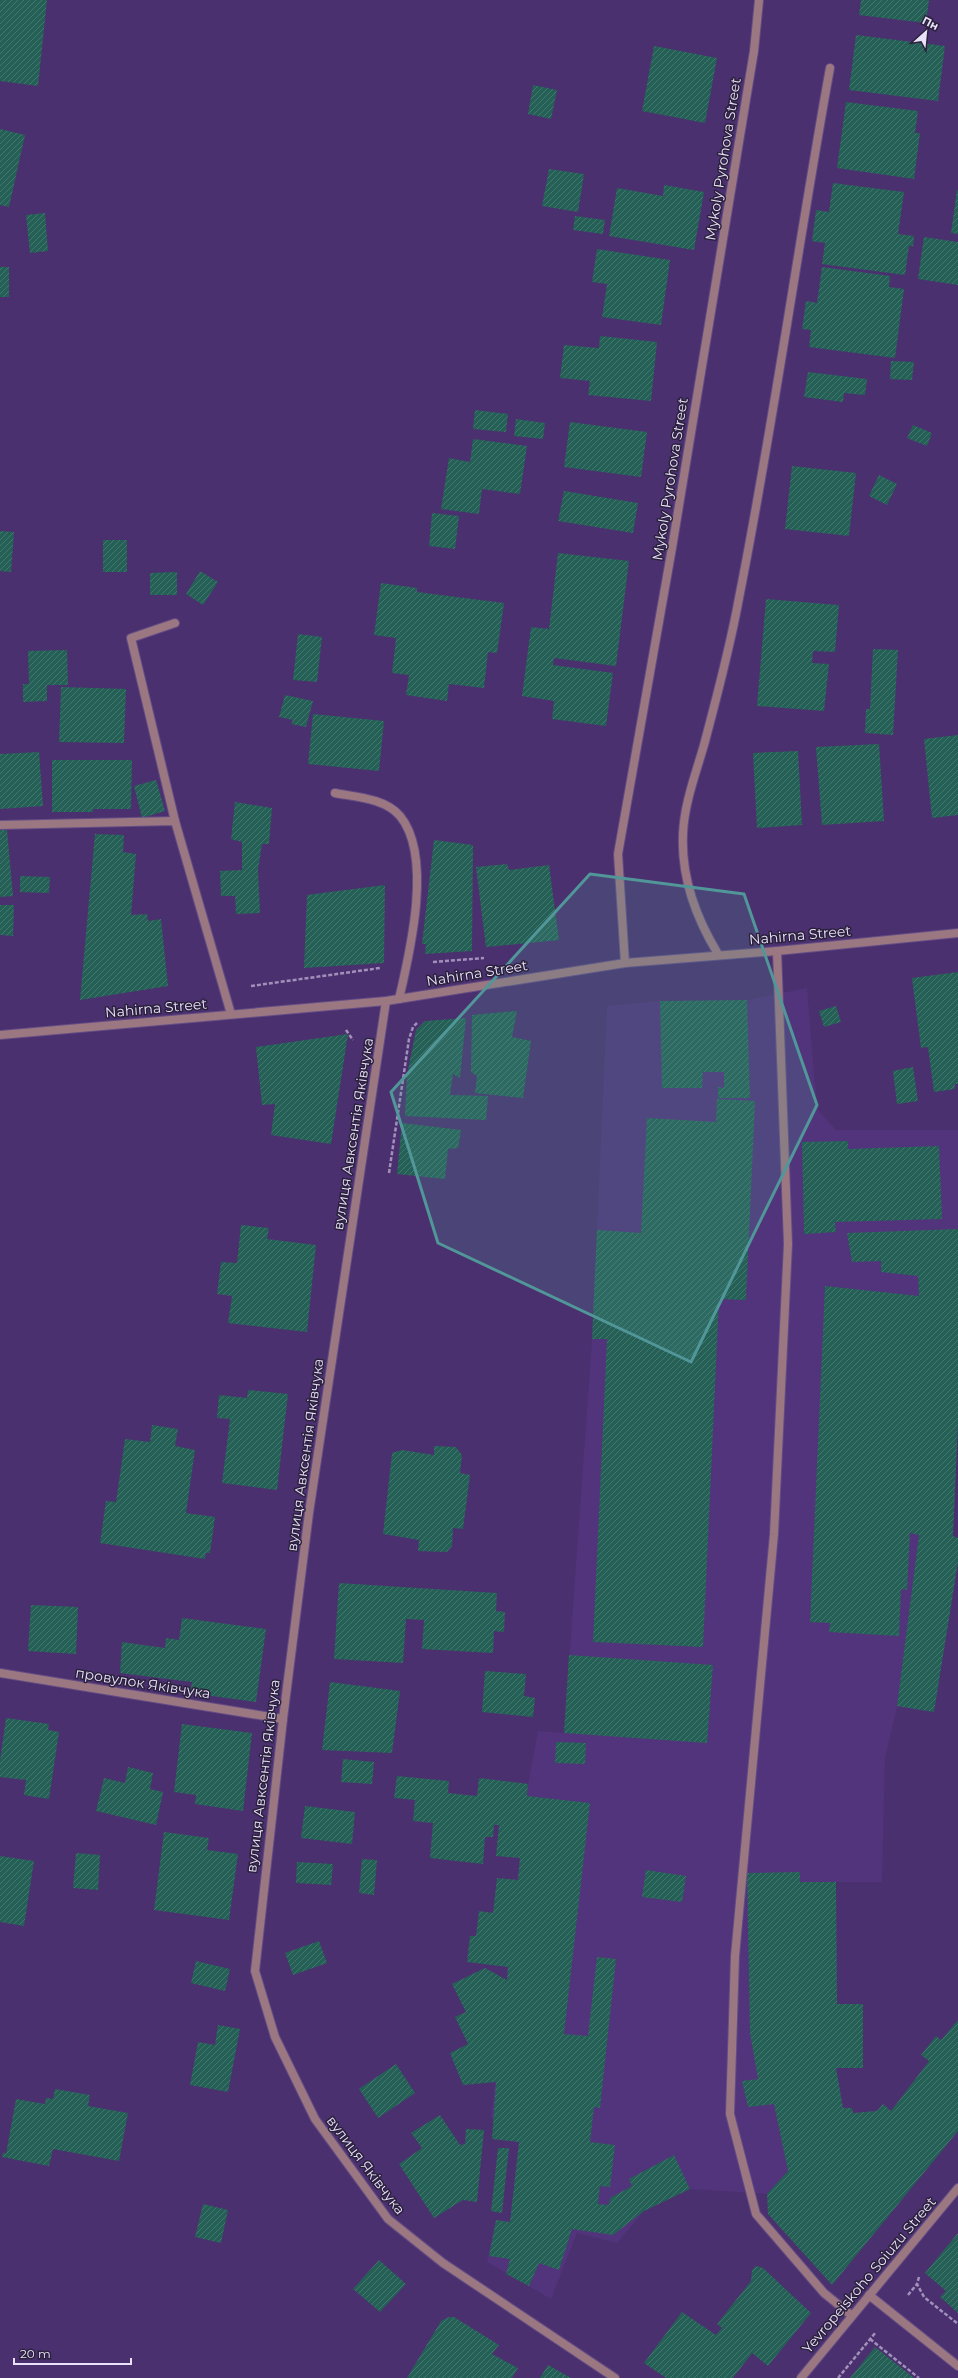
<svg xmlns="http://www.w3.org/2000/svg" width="958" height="2378" font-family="Montserrat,sans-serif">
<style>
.built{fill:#51347b}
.building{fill:url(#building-hatch)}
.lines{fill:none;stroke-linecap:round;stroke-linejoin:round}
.lane-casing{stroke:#644c85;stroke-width:10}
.street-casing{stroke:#644c85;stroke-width:10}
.path{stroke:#a191ba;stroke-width:2.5;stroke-dasharray:4 2;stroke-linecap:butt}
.lane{stroke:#9b7781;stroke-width:8}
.street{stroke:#9b7781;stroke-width:8}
.marked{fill:#519698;fill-opacity:0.2;stroke:#519698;stroke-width:3;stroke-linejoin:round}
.labels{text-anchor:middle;stroke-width:3;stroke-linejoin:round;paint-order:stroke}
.street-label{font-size:14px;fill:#eae2f9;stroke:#2b213d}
</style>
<defs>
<pattern id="building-hatch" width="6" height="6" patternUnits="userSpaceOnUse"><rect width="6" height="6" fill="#256056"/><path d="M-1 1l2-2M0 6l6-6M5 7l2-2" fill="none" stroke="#45766f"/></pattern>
</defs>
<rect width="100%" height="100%" fill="#4a306f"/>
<polygon class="built" points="807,988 817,1109 836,1130 958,1130 958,1422 953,1536 958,1538 958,1562 934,1712 897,1707 885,1758 882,1882 836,1882 837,2004 863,2004 863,2068 836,2068 843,2107 852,2108 853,2113 877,2111 815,2142 767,2194 690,2189 644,2211 617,2243 577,2233 551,2299 487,2262 496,2220 510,2222 519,2142 492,2139 494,2119 491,2118 528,1784 538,1731 564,1733 592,1339 607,1006 660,1001 747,1000"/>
<g class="building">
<polygon points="0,0 47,0 38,86 0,81"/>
<polygon points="861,0 929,0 926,23 859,15"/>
<polygon points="856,35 945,46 938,101 849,90"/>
<polygon points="654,46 717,58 705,123 642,111"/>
<polygon points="533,85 557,90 551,119 528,114"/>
<polygon points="846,102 918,111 915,133 920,133 914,179 837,168"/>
<polygon points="0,129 25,135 9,207 0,205"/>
<polygon points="549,169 584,174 578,212 542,206"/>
<polygon points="833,183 904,192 898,234 914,236 913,246 909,246 905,275 822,264 825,243 812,241 816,210 829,212"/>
<polygon points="664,185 704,192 694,250 609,236 617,188 663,196"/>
<polygon points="957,190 958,190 958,234 951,233"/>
<polygon points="45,213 48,251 30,253 26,215"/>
<polygon points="575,216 605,220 603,234 573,230"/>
<polygon points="924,237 958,242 958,285 918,279"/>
<polygon points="597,249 670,260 661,325 602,317 607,284 592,282"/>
<rect x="0" y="267" width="9" height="30"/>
<polygon points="822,267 890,276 889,287 904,289 895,358 809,347 811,330 802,329 806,301 817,303"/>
<polygon points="600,336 657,342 651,401 588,395 590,381 560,378 564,345 599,348"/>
<polygon points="891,361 914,362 912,380 890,379"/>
<polygon points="808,372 867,379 865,395 844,393 843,402 804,397"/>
<polygon points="475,410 508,414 506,432 473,429"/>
<polygon points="516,419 545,423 543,439 514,436"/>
<polygon points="570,422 647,432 641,477 564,467"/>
<polygon points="913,425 932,433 927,446 907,438"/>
<polygon points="473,439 527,446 520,494 482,489 479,514 441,509 449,458 470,462"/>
<polygon points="792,466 856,473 849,536 785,529"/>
<polygon points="879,475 897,484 887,505 869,496"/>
<polygon points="564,491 638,503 633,533 558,521"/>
<polygon points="432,513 459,516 455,549 429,546"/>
<polygon points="0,531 14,532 11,572 0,571"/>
<rect x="103" y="540" width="24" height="32"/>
<polygon points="558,553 629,561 616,666 554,658 553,665 613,673 606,726 552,719 554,701 522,696 531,627 549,629"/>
<polygon points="200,571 218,582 203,605 186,594"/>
<polygon points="177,572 177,595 150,595 150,573"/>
<polygon points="381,583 417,588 417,592 504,603 497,653 488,652 484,688 449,684 447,701 406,695 409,675 392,673 396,638 374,635"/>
<polygon points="766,599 839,605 835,652 813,651 812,663 829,664 824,711 757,706"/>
<polygon points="298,634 322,637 317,682 293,680"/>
<polygon points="873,649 898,650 893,735 865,733 866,709 870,709"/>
<polygon points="67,650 68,685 47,685 47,701 23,702 23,684 29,684 28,651"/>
<polygon points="61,687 126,689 124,743 59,742"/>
<polygon points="285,695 313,701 306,727 291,724 293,720 279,717"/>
<polygon points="313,714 384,721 379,771 308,764"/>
<polygon points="958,735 958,815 932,818 924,739"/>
<polygon points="879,744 884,821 822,825 816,747"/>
<polygon points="798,751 802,825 757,828 753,753"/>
<polygon points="39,752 43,806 0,809 0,754"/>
<polygon points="52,760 132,760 131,809 93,809 93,812 52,812"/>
<polygon points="156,780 165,811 142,818 134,786"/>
<polygon points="235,802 272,808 269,844 262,844 258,870 260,913 236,914 235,896 221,896 220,871 242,870 242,842 231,839"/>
<polygon points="0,830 7,830 13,896 0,897"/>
<polygon points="95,834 124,835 123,852 136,854 131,915 147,914 148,921 161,919 168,986 80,1000"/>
<polygon points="434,840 473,845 472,951 425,954 426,944 422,944"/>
<polygon points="507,864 509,870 549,865 559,940 486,947 476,867"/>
<polygon points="20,876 50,877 49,893 20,892"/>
<polygon points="385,885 384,963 304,968 307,895"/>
<polygon points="0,905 14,905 13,936 0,935"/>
<polygon points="958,972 958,1084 955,1084 955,1089 934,1092 928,1047 921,1048 912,978"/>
<polygon points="747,1000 750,1098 718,1098 718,1087 724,1088 724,1072 703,1072 702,1088 662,1088 660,1001"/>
<polygon points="836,1006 841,1022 824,1027 819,1011"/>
<polygon points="517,1011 512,1037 531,1041 523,1098 475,1093 477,1076 471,1072 472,1015"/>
<polygon points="466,1018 460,1078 453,1074 450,1095 488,1096 486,1120 405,1116 407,1075 416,1030 425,1021"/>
<polygon points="348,1034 331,1144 271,1135 275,1104 262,1105 256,1047"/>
<polygon points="913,1067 918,1101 897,1104 893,1071"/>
<polygon points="717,1099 755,1101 746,1300 719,1299 703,1647 593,1642 607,1339 592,1339 597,1230 641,1233 647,1118 716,1122"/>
<polygon points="402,1123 461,1130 458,1148 448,1149 445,1179 397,1174"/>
<polygon points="848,1141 848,1149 939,1146 942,1219 835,1222 836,1232 804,1234 802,1142"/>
<polygon points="241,1225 269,1228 267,1239 316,1245 307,1332 228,1323 232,1296 217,1294 221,1262 237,1263"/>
<polygon points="958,1229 958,1422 953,1536 958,1538 958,1562 934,1712 897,1706 919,1535 910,1533 907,1590 901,1589 899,1636 829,1632 830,1623 810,1622 825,1286 919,1296 918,1276 881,1272 881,1261 852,1262 847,1233"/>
<polygon points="248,1390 288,1394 277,1490 222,1483 230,1419 217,1418 219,1395 247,1398"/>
<polygon points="152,1425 178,1429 175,1446 195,1450 186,1513 215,1517 210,1553 206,1553 205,1559 100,1543 106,1501 116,1502 125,1439 150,1442"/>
<polygon points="434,1446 456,1447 462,1455 460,1473 470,1475 463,1529 453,1528 452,1546 447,1552 418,1551 419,1540 383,1534 392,1453 402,1450 434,1455"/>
<polygon points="339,1583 497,1593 496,1611 505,1612 504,1632 494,1631 493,1653 422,1649 424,1620 406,1619 403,1663 334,1659"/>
<polygon points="31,1605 78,1607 76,1654 28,1651"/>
<polygon points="182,1618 266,1629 256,1702 190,1693 192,1682 120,1673 122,1642 165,1648 166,1638 179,1640"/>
<polygon points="569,1655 713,1665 707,1743 564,1733"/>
<polygon points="485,1671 526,1674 524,1696 535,1698 533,1717 482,1712"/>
<polygon points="330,1682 400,1691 392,1753 322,1750"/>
<polygon points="6,1718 49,1724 48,1730 59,1732 49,1799 24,1795 26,1780 0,1777 0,1761"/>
<polygon points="182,1724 252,1733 243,1811 195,1804 196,1795 174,1792"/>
<polygon points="556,1742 586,1743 585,1764 555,1763"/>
<polygon points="343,1759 374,1762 372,1784 341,1782"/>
<polygon points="128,1767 153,1773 150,1789 163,1792 156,1825 96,1811 104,1778 125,1783"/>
<polygon points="397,1776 449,1781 448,1793 477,1796 479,1778 528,1784 527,1796 590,1803 564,2034 588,2036 597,1957 616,1959 600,2108 594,2107 590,2142 615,2145 610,2187 600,2186 598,2204 609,2205 610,2198 632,2186 629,2179 674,2155 690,2189 644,2211 613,2235 572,2229 559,2270 539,2263 529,2286 506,2274 510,2259 489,2256 496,2220 510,2222 519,2142 492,2139 496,2082 463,2085 450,2053 468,2044 455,2017 466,2012 452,1984 485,1968 507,1980 508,1967 467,1962 470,1936 476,1936 479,1911 493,1913 497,1878 518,1880 520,1858 496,1856 499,1825 494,1825 493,1837 485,1837 483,1864 430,1858 433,1823 413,1821 415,1800 394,1798"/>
<polygon points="305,1806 355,1812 352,1844 301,1838"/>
<polygon points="164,1832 209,1838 207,1850 238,1854 229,1920 154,1910"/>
<polygon points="76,1853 100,1855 98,1890 73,1888"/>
<polygon points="0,1856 34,1861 24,1926 0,1922"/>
<polygon points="362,1859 377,1860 374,1895 359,1893"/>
<polygon points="297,1862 333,1864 331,1885 296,1883"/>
<polygon points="646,1870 686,1876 682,1902 642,1897"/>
<polygon points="800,1872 800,1882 836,1882 837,2004 863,2004 863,2068 836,2068 843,2108 852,2108 853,2113 877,2111 883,2104 891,2111 929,2061 921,2055 936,2036 941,2040 958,2020 958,2131 832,2285 768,2214 767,2194 788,2171 774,2104 748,2107 742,2081 758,2079 750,2033 747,1873"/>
<polygon points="319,1941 327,1963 293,1975 285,1953"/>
<polygon points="196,1961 230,1969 225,1991 191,1983"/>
<polygon points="218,2025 240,2029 228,2092 190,2085 198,2042 215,2045"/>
<polygon points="396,2064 415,2093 378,2118 359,2089"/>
<polygon points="55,2089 90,2095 88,2106 128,2113 119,2161 53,2149 49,2166 2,2157 3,2152 6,2154 16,2099 45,2104 46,2098 53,2099"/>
<polygon points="440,2115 460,2145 465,2144 466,2129 484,2130 477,2202 463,2200 434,2218 399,2164 422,2148 411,2133"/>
<polygon points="498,2148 509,2148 502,2213 491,2211"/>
<polygon points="203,2204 228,2210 221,2243 195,2237"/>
<polygon points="958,2233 958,2313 940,2297 946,2291 925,2273"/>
<polygon points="379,2260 406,2284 380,2312 353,2289"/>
<polygon points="756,2266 763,2268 811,2313 768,2366 752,2353 733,2378 666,2378 644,2363 682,2312 716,2335 722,2328 717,2324 751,2281 752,2270"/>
<polygon points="449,2317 454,2317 499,2345 492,2354 518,2368 512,2378 407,2378 441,2321"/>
<polygon points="875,2347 908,2373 914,2378 850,2378"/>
<polygon points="548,2365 571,2378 540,2378"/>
</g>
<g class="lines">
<defs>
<g id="lane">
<polyline points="175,623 131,638 175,821"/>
<path d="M 335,793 C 355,797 385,798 400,816 C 433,856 410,952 399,999"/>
<polyline points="0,825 175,821 231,1014"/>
<polyline points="777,951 788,1244 774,1534 735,1956 730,2114 756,2214 824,2293 851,2315"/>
<path d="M 718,954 C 696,918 681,877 683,834 C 684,804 696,773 704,745 C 717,696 730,648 739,598 C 774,422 798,244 830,68"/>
</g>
<g id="street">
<polyline points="625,963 618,854 672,548 754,51 759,0"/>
<polyline points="386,1001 309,1513 283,1719 255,1971 275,2037 315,2119 388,2219 443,2263 615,2378"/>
<polyline points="0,1035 386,1001 625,963 777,951 958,933"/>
<polyline points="0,1673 283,1719"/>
<polyline points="869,2295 958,2366"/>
<polyline points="801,2378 958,2188"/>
</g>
</defs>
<use href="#lane" class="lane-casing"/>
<use href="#street" class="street-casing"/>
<g class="path">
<polyline points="433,962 484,958"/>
<polyline points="251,986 380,968"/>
<polyline points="346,1030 353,1040"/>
<polyline points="389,1173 409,1039 413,1027 417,1023"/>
<polyline points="919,2277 917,2284 924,2297 958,2324"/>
<polyline points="908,2295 917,2284"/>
<polyline points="870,2339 919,2378"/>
<polyline points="838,2378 876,2332"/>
</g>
<use href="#lane" class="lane"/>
<use href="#street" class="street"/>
</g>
<path class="marked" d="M 590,874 L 744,894 L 817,1105 L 691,1362 L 438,1243 L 391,1092 Z"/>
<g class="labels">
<g class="street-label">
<text transform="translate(723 159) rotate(-81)" y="5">Mykoly Pyrohova Street</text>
<text transform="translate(670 479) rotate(-81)" y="5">Mykoly Pyrohova Street</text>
<text transform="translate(800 935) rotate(-5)" y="5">Nahirna Street</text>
<text transform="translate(477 973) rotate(-9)" y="5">Nahirna Street</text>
<text transform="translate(156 1008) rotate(-5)" y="5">Nahirna Street</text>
<text transform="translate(353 1134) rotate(-81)" y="5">вулиця Авксентія Яківчука</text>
<text transform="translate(305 1455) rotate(-82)" y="5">вулиця Авксентія Яківчука</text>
<text transform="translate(143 1683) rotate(9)" y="5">провулок Яківчука</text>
<text transform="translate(263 1776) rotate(-83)" y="5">вулиця Авксентія Яківчука</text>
<text transform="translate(366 2165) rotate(53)" y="5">вулиця Яківчука</text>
<text transform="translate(869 2275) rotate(-50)" y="5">Yevropeiskoho Soiuzu Street</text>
</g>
</g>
<g transform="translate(926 32) rotate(27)" stroke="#2b213d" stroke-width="3" paint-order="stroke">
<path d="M0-3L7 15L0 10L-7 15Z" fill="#eae2f9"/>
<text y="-6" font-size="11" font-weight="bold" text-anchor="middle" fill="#eae2f9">Пн</text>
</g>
<path d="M14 2358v6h117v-6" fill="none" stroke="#eae2f9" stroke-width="2"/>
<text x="20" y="2358" font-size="12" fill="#eae2f9" stroke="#2b213d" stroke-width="3" paint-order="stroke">20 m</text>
</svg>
